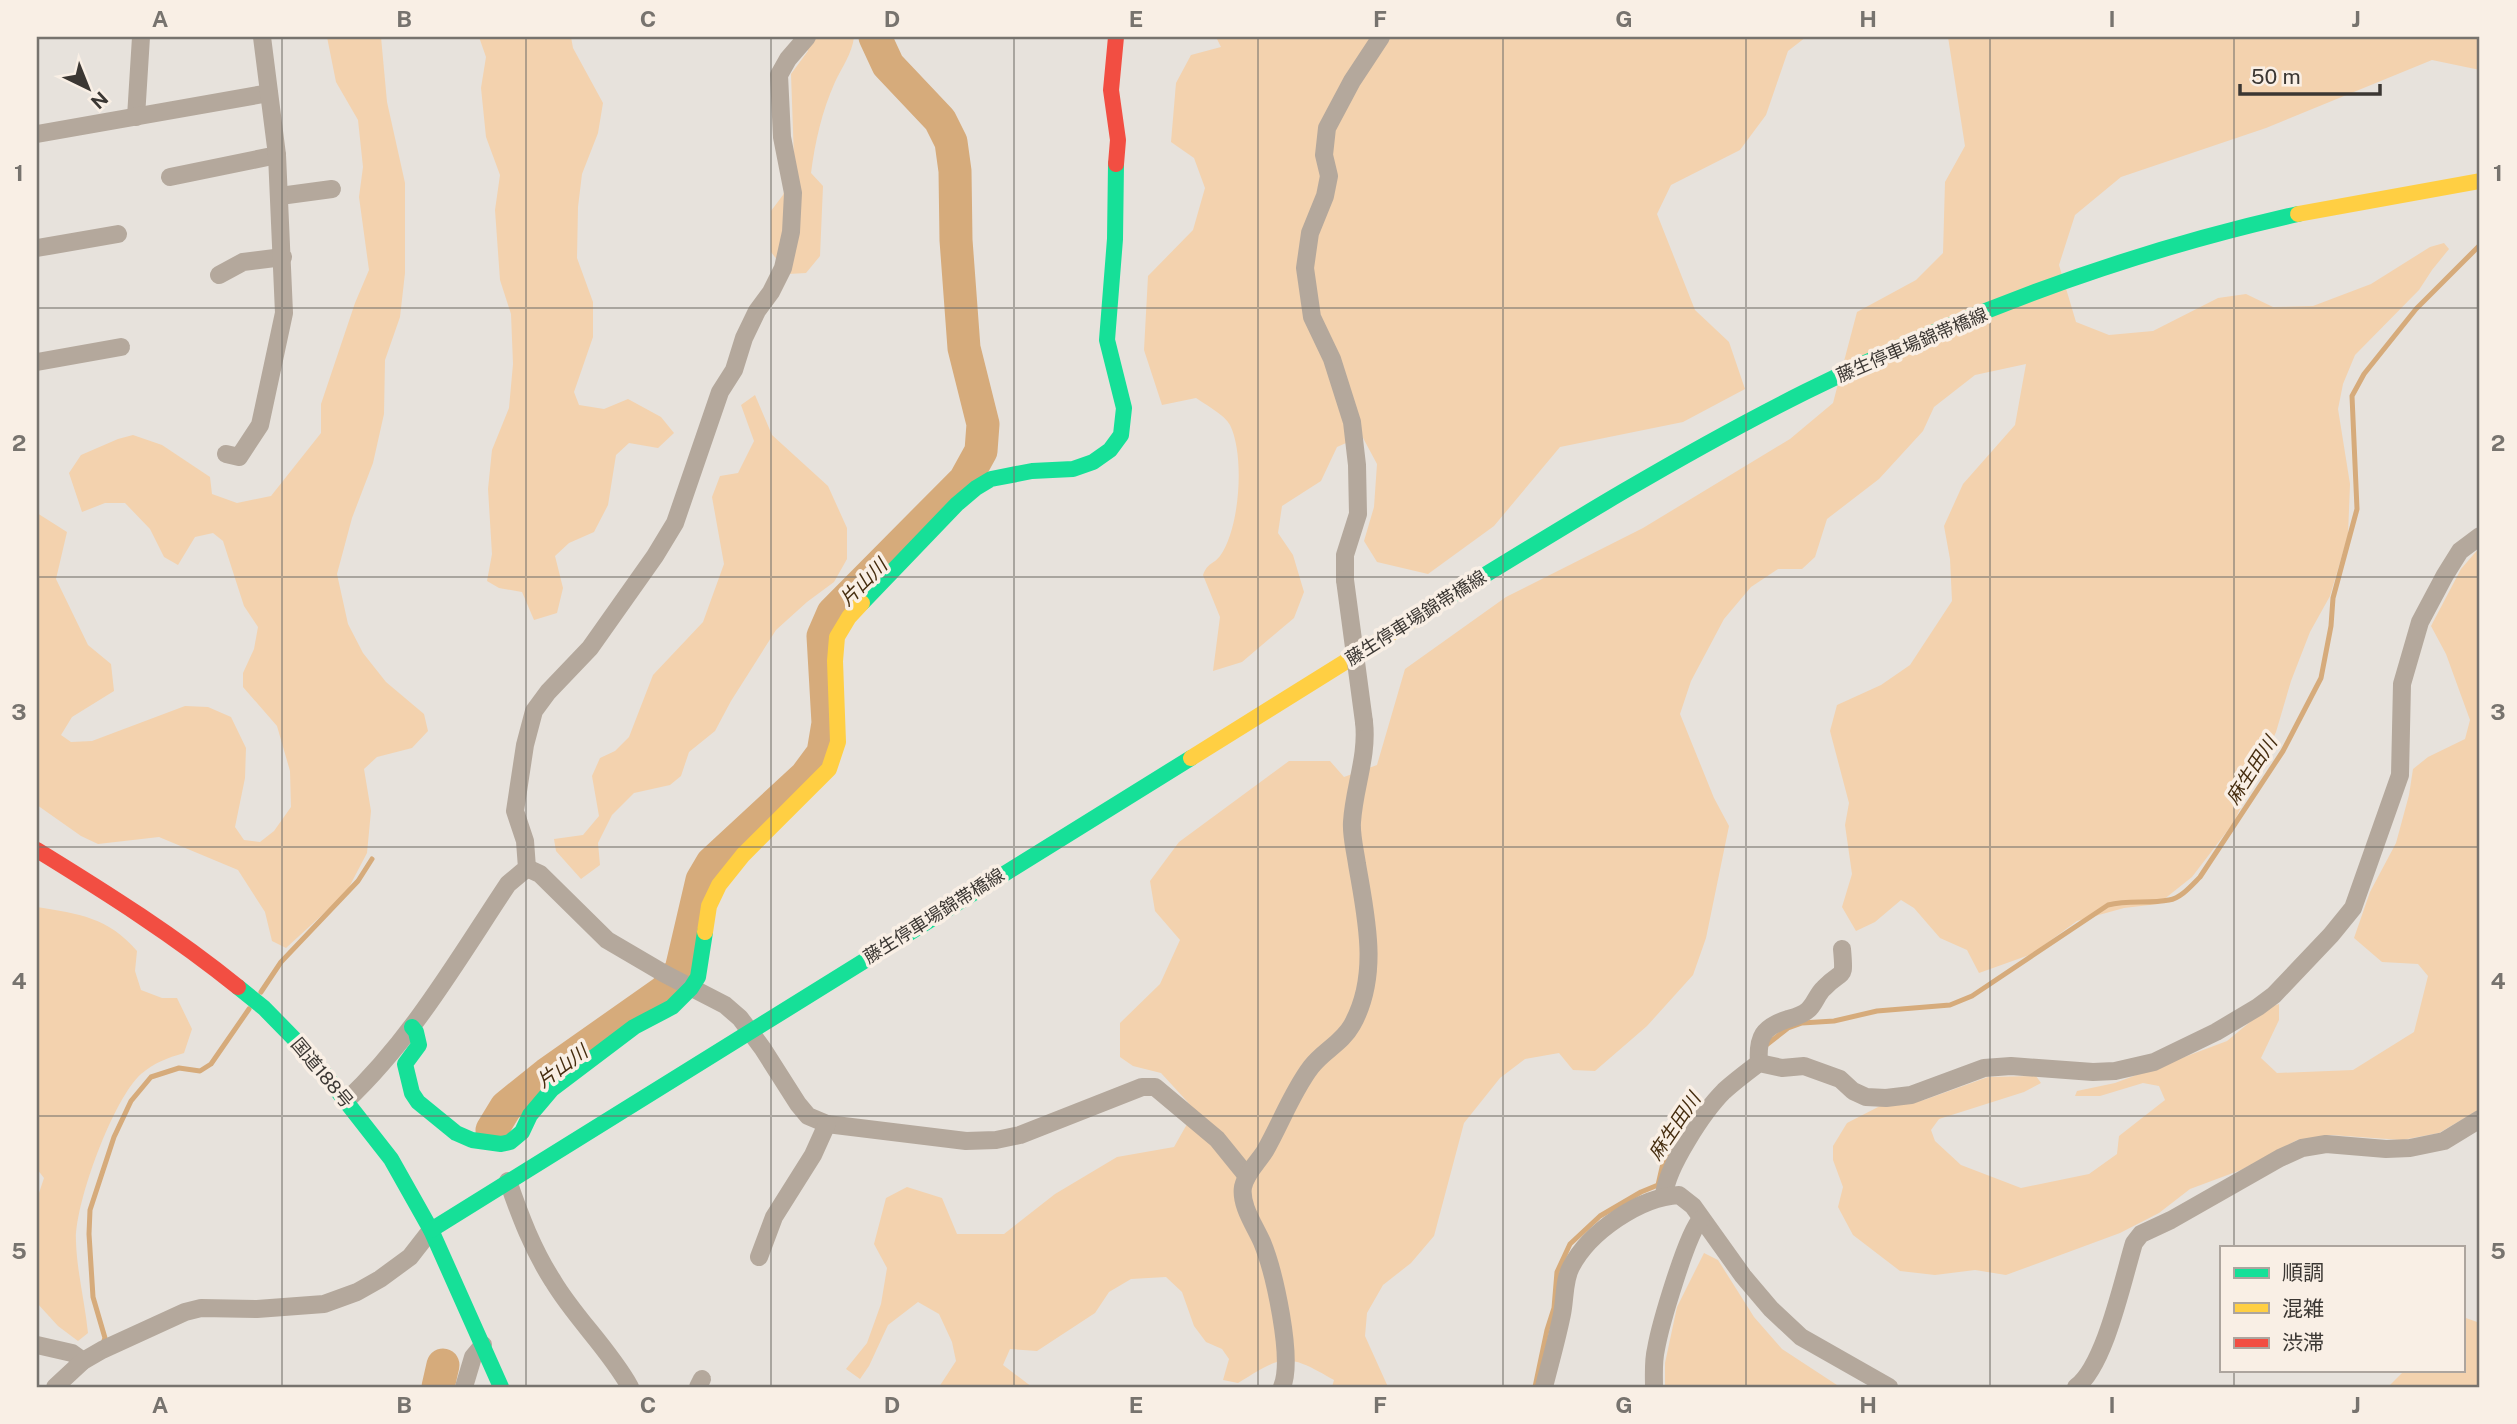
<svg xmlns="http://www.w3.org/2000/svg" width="2517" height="1424" font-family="'Public Sans','Noto Sans JP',sans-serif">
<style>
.green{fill:#f3d2ae}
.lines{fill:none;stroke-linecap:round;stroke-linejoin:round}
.stream{stroke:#d6ab7b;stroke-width:5}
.river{stroke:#d6ab7b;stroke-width:33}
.street{stroke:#b4a89c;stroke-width:18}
.fast{stroke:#16e098;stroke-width:16}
.slow{stroke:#ffcf43;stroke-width:16}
.jam{stroke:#f24e42;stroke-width:16}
.street-bridge{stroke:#b4a89c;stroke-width:18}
.grid{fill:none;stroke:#77736e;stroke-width:2;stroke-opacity:0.55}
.labels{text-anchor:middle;stroke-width:7;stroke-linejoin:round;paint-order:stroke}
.street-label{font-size:18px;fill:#3b3733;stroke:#f9efe5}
.water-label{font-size:19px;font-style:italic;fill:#452c0e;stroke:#f9efe5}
.neatline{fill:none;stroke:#77736e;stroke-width:2.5}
.grid-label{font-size:23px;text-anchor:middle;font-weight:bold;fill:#77736e}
</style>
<rect width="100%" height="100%" fill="#e7e2dc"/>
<g class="green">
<polygon points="327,37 381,37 387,102 405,183 405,273 400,317 385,360 384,414 373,463 352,518 337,574 348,624 363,653 386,682 424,714 428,731 412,748 377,757 364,769 371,811 367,853 346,893 286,948 272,941 265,912 238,870 159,837 98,844 81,836 37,805 37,513 67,532 56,579 88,645 111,664 114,691 72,717 61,735 71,742 92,741 185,706 208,707 231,717 246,748 245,778 235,827 244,840 260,842 274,831 291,807 290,771 277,726 243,687 243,673 254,649 258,627 244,606 223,541 213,533 195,537 178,565 164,557 150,529 125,503 105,503 82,512 69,473 81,455 118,439 133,435 162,445 210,477 212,494 237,503 271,496 321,433 321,404 355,303 369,270 359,197 363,167 358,120 336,82"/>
<polygon points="479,37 571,37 573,48 603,103 598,133 582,174 578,207 577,258 593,302 593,337 574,392 579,405 604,409 628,399 661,417 674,433 658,448 629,443 616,455 608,505 594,532 569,543 555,556 563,588 557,613 534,620 522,592 499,588 487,581 492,554 488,489 492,450 509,408 513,364 511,314 500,280 495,210 500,175 486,137 481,88 486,57"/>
<path d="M 797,37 L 854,37 C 852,54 842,67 835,82 C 822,111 815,142 811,173 L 823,186 L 820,256 L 806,273 L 788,274 L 771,252 L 771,211 L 783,195 L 794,159 L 791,74 L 808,51 Z"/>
<path d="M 1216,37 L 1806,37 L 1788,51 L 1766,115 L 1740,150 L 1671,185 L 1657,214 L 1695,310 L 1729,342 L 1745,389 L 1683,422 L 1560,447 L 1494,526 L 1428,574 L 1377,562 L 1364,541 L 1374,507 L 1377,464 L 1362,436 L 1337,447 L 1321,481 L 1282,506 L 1278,533 L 1293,555 L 1304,592 L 1294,618 L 1242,662 L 1213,671 L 1220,617 L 1203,575 C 1208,562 1213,565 1220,556 C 1240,529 1245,455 1230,425 C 1225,415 1206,405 1196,398 L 1162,405 L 1144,350 L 1148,276 L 1193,230 L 1205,188 L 1194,158 L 1171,142 L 1176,83 L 1191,55 L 1221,47 Z"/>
<path d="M 1948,37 L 2480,37 L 2480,70 L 2432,60 L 2266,128 L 2121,177 L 2075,215 L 2059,265 L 2076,322 L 2109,335 L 2153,331 L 2218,298 L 2246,294 L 2273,307 L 2313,306 L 2371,284 L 2430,247 L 2444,243 L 2449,249 L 2432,270 L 2419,290 L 2355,355 L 2343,384 L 2338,409 L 2350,484 L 2348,535 L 2330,596 L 2310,632 L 2291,681 L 2276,732 L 2234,822 L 2192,877 L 2158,904 L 2124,908 L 2077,921 L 2032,954 L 1979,973 L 1967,950 L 1940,938 L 1914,908 L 1901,900 L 1875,922 L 1856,931 L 1842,907 L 1852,874 L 1845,825 L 1849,803 L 1830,731 L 1837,705 L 1881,685 L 1910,665 L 1952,601 L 1950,559 L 1944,526 L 1963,484 L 2015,425 L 2026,364 L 1975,375 L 1934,407 L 1923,431 L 1879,479 L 1827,519 L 1815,557 L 1802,569 L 1778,569 L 1751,587 L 1724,619 L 1691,681 L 1680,714 L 1714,798 L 1729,826 L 1706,938 L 1693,975 L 1647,1026 L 1595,1071 L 1573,1070 L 1559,1053 L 1525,1059 L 1500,1078 L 1464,1123 L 1434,1236 L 1411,1263 L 1383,1285 L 1367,1313 L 1365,1336 L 1388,1387 L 1332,1387 L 1334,1380 C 1286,1352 1283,1355 1238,1383 L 1223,1380 L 1229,1359 L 1222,1349 L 1206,1342 L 1194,1326 L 1182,1292 L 1166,1277 L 1131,1279 L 1109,1292 L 1095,1313 L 1037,1351 L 1010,1349 L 1003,1365 L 1032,1387 L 939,1387 L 956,1361 L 952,1342 L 939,1314 L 918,1302 L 888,1325 L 869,1366 L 860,1379 L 846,1369 L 867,1343 L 881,1304 L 887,1268 L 874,1244 L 886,1198 L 907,1187 L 942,1198 L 957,1234 L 1004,1234 L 1055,1194 L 1117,1157 L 1174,1147 L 1195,1110 L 1161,1073 L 1133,1066 L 1120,1057 L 1120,1023 L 1160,984 L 1180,940 L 1155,911 L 1150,881 L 1179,842 L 1289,761 L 1330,761 L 1344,777 L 1377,765 L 1405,669 L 1506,597 L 1643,528 L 1790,439 L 1833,403 L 1857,312 L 1916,280 L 1943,253 L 1945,182 L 1965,146 Z"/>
<polygon points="755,395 772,435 828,486 847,528 847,559 834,582 807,602 776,630 731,701 715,731 689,752 681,776 670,785 634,793 612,815 598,843 600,865 581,879 556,851 554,839 583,835 599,816 592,776 600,758 615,751 629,737 653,675 703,622 724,564 712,497 720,476 738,473 754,441 741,405"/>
<polygon points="2480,547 2480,1109 2439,1133 2402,1140 2331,1135 2297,1140 2241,1170 2190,1189 2159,1213 2120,1233 2006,1275 1975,1270 1935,1275 1900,1271 1853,1235 1838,1207 1843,1187 1833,1160 1833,1146 1847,1123 1880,1106 1924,1100 1988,1077 2036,1076 2041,1083 2024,1092 1939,1119 1931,1130 1935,1141 1961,1165 2021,1188 2089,1174 2117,1154 2119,1136 2165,1100 2159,1086 2143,1083 2100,1096 2075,1096 2077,1091 2115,1083 2227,1041 2267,1008 2279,1004 2279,1020 2261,1058 2277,1073 2353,1070 2414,1032 2428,976 2418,964 2382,962 2354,938 2370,892 2396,843 2409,795 2413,769 2428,757 2465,739 2470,720 2446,654 2431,626 2461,569"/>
<path d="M 37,907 C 79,914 108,917 137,951 L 135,971 L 141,990 L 162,998 L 177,998 L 192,1029 L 184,1053 C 167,1058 154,1063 141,1074 C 113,1099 74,1205 76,1242 C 77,1272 85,1303 88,1333 L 78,1341 L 58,1326 L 37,1303 L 37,1199 L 44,1178 L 37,1169 Z"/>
<polygon points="1704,1253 1718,1260 1754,1317 1782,1349 1840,1387 1665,1387 1665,1363 1677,1307"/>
<polygon points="2463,1317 2480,1323 2480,1387 2388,1387 2405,1370 2463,1370"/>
</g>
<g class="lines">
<g class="stream">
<polyline points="261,992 281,962 358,881 372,859"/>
<path d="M 1765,1046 L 1788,1028 L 1802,1023 L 1834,1021 L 1877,1011 L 1950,1005 L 1972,996 L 2108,905 C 2129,900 2149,904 2169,900 C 2181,898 2191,886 2200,877 L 2283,751 L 2321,678 L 2331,626 L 2333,598 L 2357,509 L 2352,396 L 2364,374 L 2416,309 L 2480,245"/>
<polyline points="102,1346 105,1338 93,1297 89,1234 90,1210 114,1137 131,1101 151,1077 179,1068 200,1071 211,1064 249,1009"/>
<polyline points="1535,1387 1547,1330 1554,1308 1557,1272 1570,1244 1600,1216 1641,1192 1658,1185 1663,1163 1672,1152"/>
</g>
<g class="river">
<polyline points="492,1130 506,1107 547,1074 665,991 681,970 702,880 712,863 806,776 823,753 828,723 823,636 833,613 965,480 981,451 983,424 964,348 956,240 955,171 951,142 940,120 888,65 875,37"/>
<polyline points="438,1387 443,1365"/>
</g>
<g class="street">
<polyline points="136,117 141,37"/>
<polyline points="37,134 269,93"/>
<polyline points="170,177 277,155"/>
<polyline points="280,196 332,189"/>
<polyline points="37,248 118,234"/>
<polyline points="219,275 243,262 283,257"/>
<polyline points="37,362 121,347"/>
<polyline points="226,454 239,457 260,425 284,313 277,155 262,37"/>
<polyline points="1345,580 1345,555 1358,514 1357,465 1352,422 1332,359 1312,317 1305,268 1310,233 1325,196 1329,176 1324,155 1327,128 1352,81 1381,37"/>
<polyline points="527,868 540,874 607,940 665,974 725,1005 740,1018 763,1049 798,1104 808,1116 827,1124 966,1141 996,1140 1020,1135 1142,1087 1155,1087 1217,1139 1247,1176"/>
<path d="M 1759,1063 C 1757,1037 1763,1027 1788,1019 C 1795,1017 1803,1015 1808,1010 C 1815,1004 1817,994 1824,988 C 1843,968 1845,982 1842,949"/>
<path d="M 346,1101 C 412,1039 458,959 508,884 L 527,868 L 525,841 L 515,811 L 525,745 L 534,711 L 548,692 L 590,648 L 655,556 L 675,523 L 720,392 L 734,370 L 744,338 L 757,311 L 771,292 L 783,268 L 791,232 L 793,193 L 782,137 L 779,75 L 788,59 L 807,37"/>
<path d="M 508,1181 C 520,1216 533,1250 553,1281 C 575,1318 609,1349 630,1387"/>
<path d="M 1664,1196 C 1666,1168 1704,1111 1724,1091 C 1735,1081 1747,1072 1759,1063 L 1782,1068 L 1804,1066 L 1840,1079 L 1853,1091 L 1866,1097 L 1886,1098 L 1911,1095 L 1984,1068 L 2011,1066 L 2093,1072 L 2115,1071 L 2154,1062 L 2216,1032 L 2258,1007 L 2274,995 L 2331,935 L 2353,908 L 2400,775 L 2402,684 L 2420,622 L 2445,575 L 2460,551 L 2480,536"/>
<polyline points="759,1257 774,1217 813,1155 827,1124"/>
<polyline points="37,1345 72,1353 83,1361"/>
<polyline points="55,1387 83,1361 102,1350 185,1312 201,1308 257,1309 324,1304 357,1292 380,1279 410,1257 431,1230"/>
<polyline points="464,1387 473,1357 483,1345"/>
<polyline points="698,1387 702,1379"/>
<path d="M 1282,1387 C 1294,1359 1274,1271 1262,1242 C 1255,1226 1240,1205 1243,1187 C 1246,1173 1258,1162 1265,1151 C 1281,1123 1292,1092 1311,1067 C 1323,1051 1342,1043 1352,1025 C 1380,975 1366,917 1357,864 C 1355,850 1351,835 1352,822 C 1354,788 1368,756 1364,722"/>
<path d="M 1544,1387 C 1550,1363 1557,1339 1562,1314 C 1565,1300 1564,1279 1571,1267 C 1589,1232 1640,1197 1679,1195 L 1693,1206 L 1743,1276 L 1771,1309 L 1801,1337 L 1889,1387"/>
<path d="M 1654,1387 C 1654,1375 1653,1361 1656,1349 C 1660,1326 1687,1233 1701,1219"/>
<path d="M 2076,1387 C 2105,1366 2123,1279 2134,1243 L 2141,1234 L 2171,1220 L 2280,1158 L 2302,1148 L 2326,1144 L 2386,1149 L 2410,1148 L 2444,1141 L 2480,1119"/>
</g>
<g class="fast">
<polyline points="862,603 957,504 976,488 991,479 1032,471 1073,469 1093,462 1110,450 1121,435 1124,408 1107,340 1115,239 1116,164"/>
<path d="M 1438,604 C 1558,530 1679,455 1805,392 C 1961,314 2128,252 2298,214"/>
<polyline points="238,987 264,1008 308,1053 391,1159 431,1230 501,1387"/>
<polyline points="412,1027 416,1032 419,1045 405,1064 412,1093 418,1102 456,1133 472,1140 501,1144 510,1142 522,1132 530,1115 552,1089 634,1027 672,1007 691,988 698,977 705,932"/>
<polyline points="431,1230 1191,758"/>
</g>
<g class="slow">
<polyline points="2298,214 2480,181"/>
<polyline points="1191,758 1438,604"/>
<polyline points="705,932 709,906 719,885 743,855 829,769 838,742 835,661 837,637 849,617 862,603"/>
</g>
<g class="jam">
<polyline points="1116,37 1111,90 1118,140 1116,164"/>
<path d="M 37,850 C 107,893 175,936 238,987"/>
</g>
<polyline class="street-bridge" points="1345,580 1364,722"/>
</g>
<path class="grid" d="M 282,37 L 282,1387M 526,37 L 526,1387M 771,37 L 771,1387M 1014,37 L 1014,1387M 1258,37 L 1258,1387M 1503,37 L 1503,1387M 1746,37 L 1746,1387M 1990,37 L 1990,1387M 2234,37 L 2234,1247M 37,308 L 2480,308M 37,577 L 2480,577M 37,847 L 2480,847M 37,1116 L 2480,1116M 2234,1370 L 2234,1387"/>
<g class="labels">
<g class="street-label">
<text transform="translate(1912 345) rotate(-23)" y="6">藤生停車場錦帯橋線</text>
<text transform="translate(1416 618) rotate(-32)" y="6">藤生停車場錦帯橋線</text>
<text transform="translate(934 916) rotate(-32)" y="6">藤生停車場錦帯橋線</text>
<text transform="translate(322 1073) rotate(50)" y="6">国道188号</text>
</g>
<g class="water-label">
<text transform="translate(863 582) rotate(-45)" y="7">片山川</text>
<text transform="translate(2251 770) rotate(-57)" y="7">麻生田川</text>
<text transform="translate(562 1066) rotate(-36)" y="7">片山川</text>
<text transform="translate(1674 1126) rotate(-56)" y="7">麻生田川</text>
</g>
</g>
<rect width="2517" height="1424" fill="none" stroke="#f9efe5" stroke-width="77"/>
<rect x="2220" y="1246" width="245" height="126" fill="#f9efe5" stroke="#ada59e" stroke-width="2"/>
<rect x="2234" y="1268" width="35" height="10" fill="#16e098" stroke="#ada59e" stroke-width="2"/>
<text x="2282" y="1280" font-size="21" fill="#3b3733">順調</text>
<rect x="2234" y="1303" width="35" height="10" fill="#ffcf43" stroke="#ada59e" stroke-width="2"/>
<text x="2282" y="1316" font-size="21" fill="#3b3733">混雑</text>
<rect x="2234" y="1338" width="35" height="10" fill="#f24e42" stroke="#ada59e" stroke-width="2"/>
<text x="2282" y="1350" font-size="21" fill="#3b3733">渋滞</text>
<g transform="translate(88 88) rotate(137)" stroke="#f9efe5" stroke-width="5" paint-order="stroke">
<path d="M0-5L12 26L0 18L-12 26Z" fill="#3b3733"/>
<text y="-10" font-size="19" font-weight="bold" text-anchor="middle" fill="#3b3733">N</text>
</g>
<path d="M2240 84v10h140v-10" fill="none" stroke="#3b3733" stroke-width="3.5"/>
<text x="2251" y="84" font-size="21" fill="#3b3733" stroke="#f9efe5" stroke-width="5" paint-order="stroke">50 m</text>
<rect x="38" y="38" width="2440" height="1348" class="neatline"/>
<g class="grid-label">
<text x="160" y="27">A</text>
<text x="404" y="27">B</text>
<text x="648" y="27">C</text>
<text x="892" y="27">D</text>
<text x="1136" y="27">E</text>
<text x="1380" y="27">F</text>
<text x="1624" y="27">G</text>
<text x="1868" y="27">H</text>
<text x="2112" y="27">I</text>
<text x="2356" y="27">J</text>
<text x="19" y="181">1</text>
<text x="2498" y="181">1</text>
<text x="19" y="451">2</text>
<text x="2498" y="451">2</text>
<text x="19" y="720">3</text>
<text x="2498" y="720">3</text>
<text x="19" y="989">4</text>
<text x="2498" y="989">4</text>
<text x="19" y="1259">5</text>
<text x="2498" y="1259">5</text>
<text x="160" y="1413">A</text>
<text x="404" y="1413">B</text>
<text x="648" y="1413">C</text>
<text x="892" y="1413">D</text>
<text x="1136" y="1413">E</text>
<text x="1380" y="1413">F</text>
<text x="1624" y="1413">G</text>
<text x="1868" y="1413">H</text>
<text x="2112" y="1413">I</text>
<text x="2356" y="1413">J</text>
</g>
</svg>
